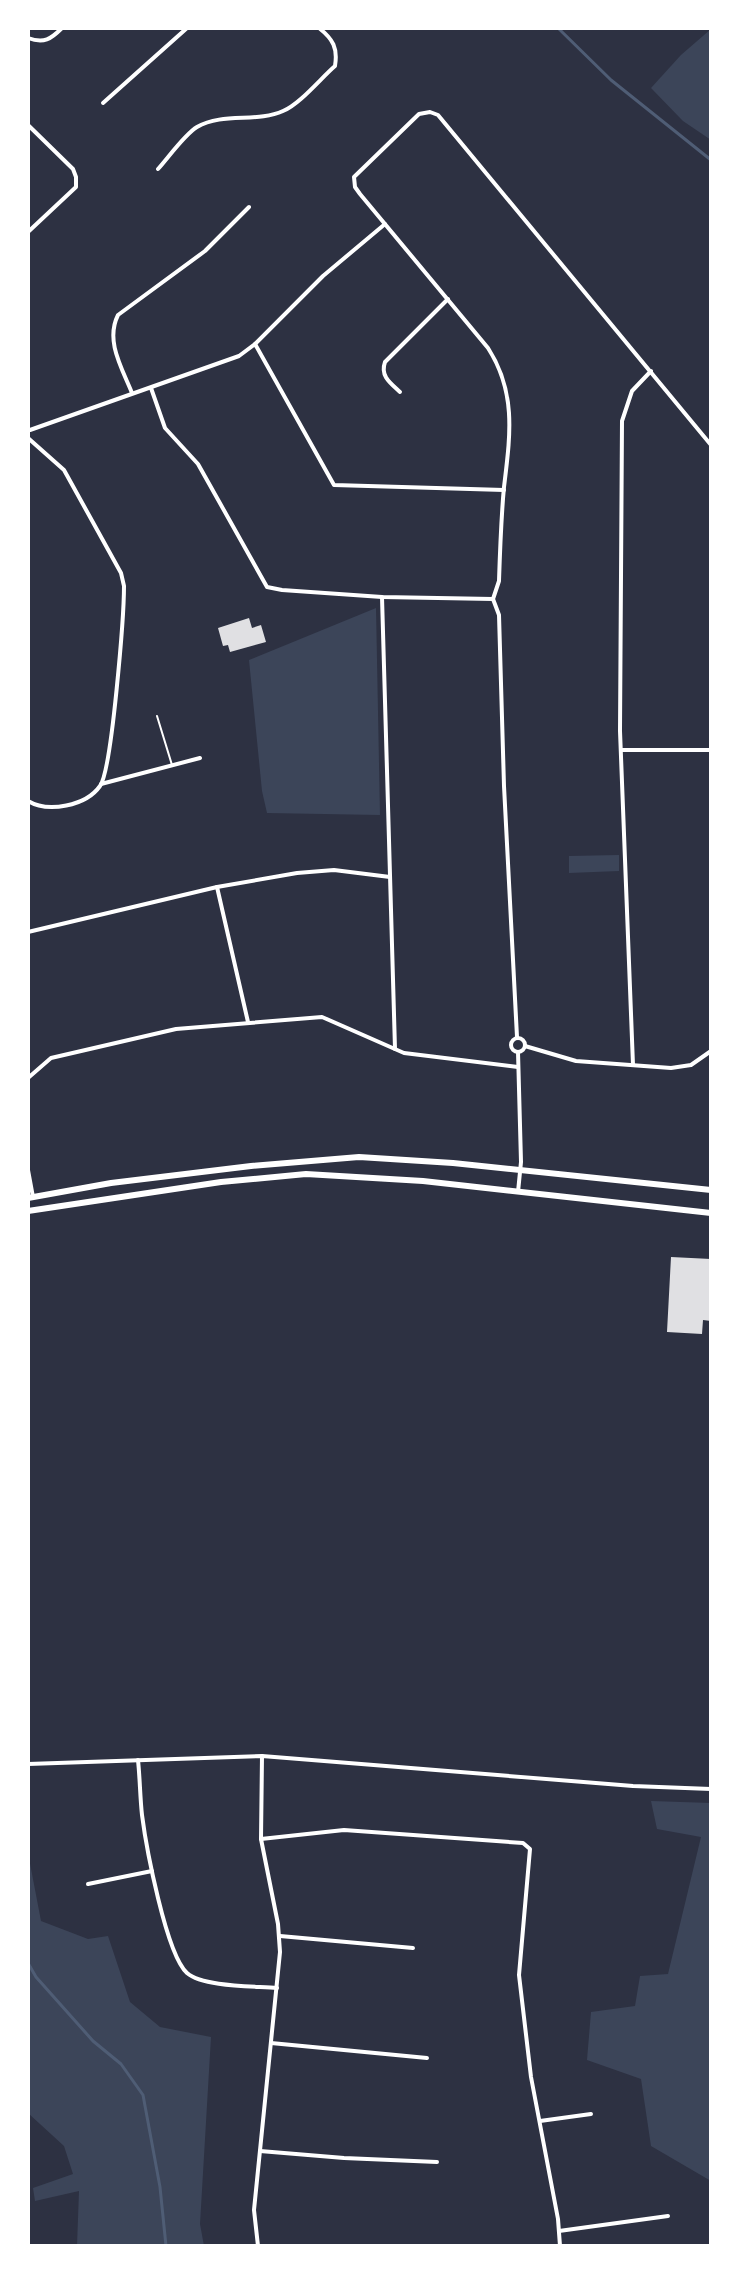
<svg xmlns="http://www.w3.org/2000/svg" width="739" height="2274" font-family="'Crimson Pro',serif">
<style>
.green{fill:#3c4559}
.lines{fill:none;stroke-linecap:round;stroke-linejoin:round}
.stream{stroke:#4f5d75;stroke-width:3}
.building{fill:#e0e0e3}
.service{stroke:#fff;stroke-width:2}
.minor{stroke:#fff;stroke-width:4}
.trunk{stroke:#fff;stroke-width:6}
</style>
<rect width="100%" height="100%" fill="#2d3142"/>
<g class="green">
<polygon points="711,29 711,140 683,121 651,88 681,55"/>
<polygon points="376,608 380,815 267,813 262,791 249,660"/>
<polygon points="619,855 619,871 569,873 569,856"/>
<polygon points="651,1801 711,1803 711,2181 651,2146 641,2079 587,2060 591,2012 635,2006 640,1976 668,1974 701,1837 657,1829"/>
<polygon points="28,1853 41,1921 88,1939 108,1936 130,2002 160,2027 211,2037 200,2224 204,2246 77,2246 79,2191 35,2201 33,2188 73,2174 64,2146 28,2113"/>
</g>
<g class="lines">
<g class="stream">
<polyline points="558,28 611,80 711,160"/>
<polyline points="28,1963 36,1977 93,2041 121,2064 143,2095 160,2187 166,2246"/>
</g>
</g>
<g class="building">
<polygon points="249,618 252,628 261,625 266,642 230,652 228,645 223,646 218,628"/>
<polygon points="671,1257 711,1259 711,1321 703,1320 702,1334 667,1332"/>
</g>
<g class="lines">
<polyline class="service" points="157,716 172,765"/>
<g class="minor">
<path d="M 28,38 C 44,44 51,39 62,28"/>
<polyline points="103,103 187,28"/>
<polyline points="28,125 73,169 76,177 76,187 28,232"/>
<path d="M 158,169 C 168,158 185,134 197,127 C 223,112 257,123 283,111 C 300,104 321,78 335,66 C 338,48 333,39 319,28"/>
<polyline points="255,344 334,485 504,490"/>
<polyline points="151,388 165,428 198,464 267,587 282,590 382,597 493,599"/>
<path d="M 400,392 C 390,383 380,376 385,362 L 448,299"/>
<path d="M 132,393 C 122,368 105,341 118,315 L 205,251 L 249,207"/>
<polyline points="28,427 28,435"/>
<polyline points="30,430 239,356 255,344 323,276 385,224"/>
<path d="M 28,438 L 64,470 L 121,573 L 124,586 C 124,614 112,770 100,786 C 86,806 48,813 28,801"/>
<polyline points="382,597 395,1049"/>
<polyline points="621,750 711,750"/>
<polyline points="101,784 200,758"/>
<polyline points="217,887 248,1022"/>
<polyline points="28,932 217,887 297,873 334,870 390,877"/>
<path d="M 517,1037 L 504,786 L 499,615 L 493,599 L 499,581 C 500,550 501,519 504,487 C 510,437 517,393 488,348 L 360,194 L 355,187 L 354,177 L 419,114 L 430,112 L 438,115 L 711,445"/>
<circle cx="518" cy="1045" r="7"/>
<polyline points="525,1046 576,1061 671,1068 691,1065 711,1051"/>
<polyline points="518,1052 521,1162 518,1192"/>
<polyline points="633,1065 620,731 622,421 632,391 651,371"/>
<polyline points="28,1078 51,1058 176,1029 322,1017 404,1053 518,1067"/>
<polyline points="28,1170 33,1197"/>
<path d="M 138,1760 C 140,1779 140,1797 142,1815 C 146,1846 166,1954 187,1973 C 203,1987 255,1986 277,1988"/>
<polyline points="28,1764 262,1756 633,1786 711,1789"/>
<polyline points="261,1839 344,1830 523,1843 530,1849 519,1975 531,2077 558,2219 560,2246"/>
<polyline points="88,1884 152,1871"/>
<polyline points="280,1936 413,1948"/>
<polyline points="271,2043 427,2058"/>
<polyline points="540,2121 591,2114"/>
<polyline points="260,2151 344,2158 437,2162"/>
<polyline points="559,2231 668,2216"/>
<polyline points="258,2246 254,2210 280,1952 278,1924 261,1839 262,1756"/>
</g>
<g class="trunk">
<polyline points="28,1198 111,1183 251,1166 359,1157 453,1163 711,1190"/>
<polyline points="28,1211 221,1182 306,1174 423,1181 711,1213"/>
</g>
</g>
<rect width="739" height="2274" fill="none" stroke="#ffffff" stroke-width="60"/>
</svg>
